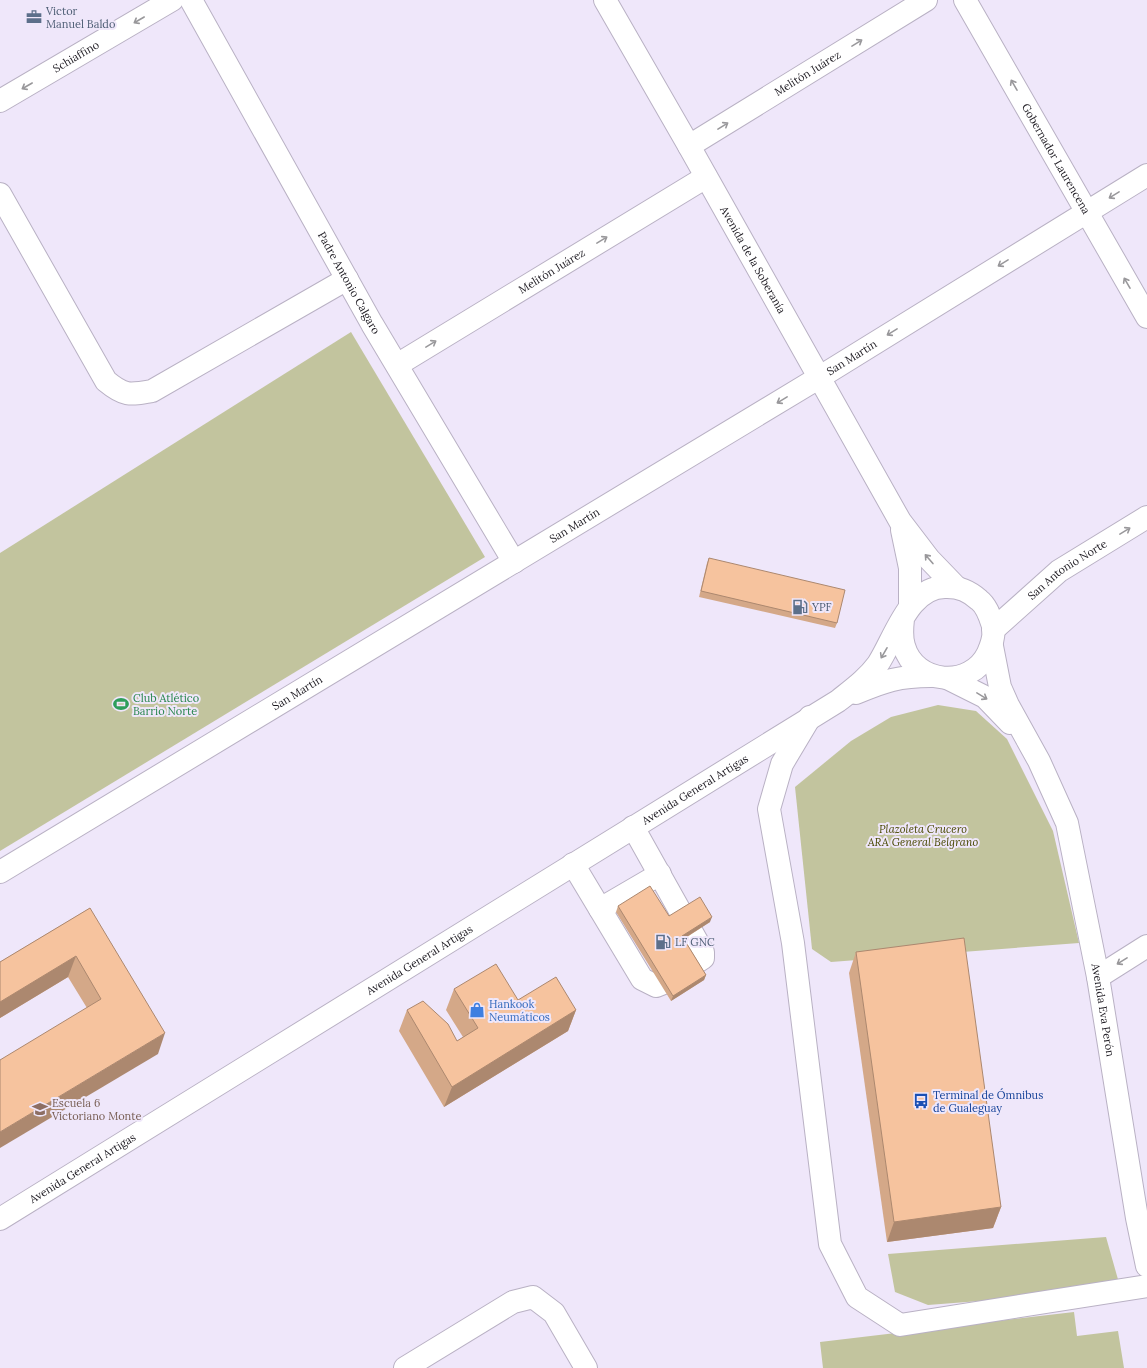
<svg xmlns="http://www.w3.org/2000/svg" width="1147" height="1368" font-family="Lora,serif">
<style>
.green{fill:#c2c49e}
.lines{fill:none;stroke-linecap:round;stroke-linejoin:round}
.minor-casing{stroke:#b9b1c4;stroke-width:24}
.highway-casing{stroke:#b9b1c4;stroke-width:24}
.minor{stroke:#fff;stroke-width:22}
.highway{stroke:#fff;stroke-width:22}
.wall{fill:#d4a888}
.shaded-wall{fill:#ac886f}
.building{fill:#f6c39e;stroke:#ac886f}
.oneway{stroke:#99989b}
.labels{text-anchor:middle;stroke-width:4;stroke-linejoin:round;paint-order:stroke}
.service-label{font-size:11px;fill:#4e5e75;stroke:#efe7fa;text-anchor:start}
.street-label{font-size:11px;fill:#1c1920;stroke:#efe7fa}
.leisure-label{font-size:11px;fill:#27864d;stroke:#efe7fa;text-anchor:start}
.park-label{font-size:11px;font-style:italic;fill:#484800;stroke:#efe7fa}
.shop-label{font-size:11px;fill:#366cbe;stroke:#efe7fa;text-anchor:start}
.transit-label{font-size:11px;fill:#164399;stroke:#efe7fa;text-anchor:start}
.education-label{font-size:11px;fill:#785e54;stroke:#efe7fa;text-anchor:start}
</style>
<rect width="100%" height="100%" fill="#efe7fa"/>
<g class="green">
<polygon points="351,332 485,557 0,851 0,553"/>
<polygon points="938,705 976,711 1007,739 1053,831 1079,943 831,962 812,949 795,787 851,741 891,717"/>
<polygon points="1106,1237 1121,1290 928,1305 895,1292 888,1254"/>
<polygon points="1074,1312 1077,1336 1118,1331 1124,1368 823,1368 820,1342"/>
</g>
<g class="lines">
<defs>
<g id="minor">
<path id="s1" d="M 191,0 L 372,324 L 514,562"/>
<path id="s2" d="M 965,0 L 1147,317"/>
<path id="s3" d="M 0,101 L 172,0"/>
<path id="s4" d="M 689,146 L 926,0"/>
<path d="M 0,194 L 106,381 C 124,396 129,395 152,391 L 347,279"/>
<path id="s5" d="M 397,365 L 706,177"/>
<path id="s6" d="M 993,630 L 1059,571 L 1147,517"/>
<path id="s7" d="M 992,646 L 1000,687 L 1008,705 L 1039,761 L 1067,823 L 1098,977 L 1137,1218 L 1147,1266"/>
<polyline points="947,678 985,697 1010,723"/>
<polyline points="810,717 782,764 769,809 793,943 830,1244 857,1297 900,1325 1147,1286"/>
<polyline points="573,864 642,979 656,986 666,982 703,958 703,952 633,827"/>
<path id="s8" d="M 0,872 L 820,377 L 1147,175"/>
<polyline points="600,909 660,874"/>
<polyline points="1098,977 1147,946"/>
<polyline points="405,1368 513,1302 533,1297 554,1313 586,1368"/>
</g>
<g id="highway">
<path id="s9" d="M 605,0 L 689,146 L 900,521 L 929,559 L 956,587"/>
<polyline points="902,530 910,568 910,606"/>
<path d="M 856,693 C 884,681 899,676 931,676"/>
<path id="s10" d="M 0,1219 L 838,701 C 853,689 867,679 878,664 C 895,638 909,585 947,587 C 960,587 969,591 979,600 C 987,606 990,617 993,626 C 995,635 992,644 988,653 C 971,689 915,685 904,646 C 901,637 902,628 903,619"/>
</g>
</defs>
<use href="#minor" class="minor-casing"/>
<use href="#highway" class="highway-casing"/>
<use href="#minor" class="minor"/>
<use href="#highway" class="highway"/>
</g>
<g class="wall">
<polygon points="709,558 837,623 835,628 699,597 707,563"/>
<polygon points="618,906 669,916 710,922 684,939 706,975 704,980 671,1001 616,912"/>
<polygon points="90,908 158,1054 87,1008 68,977 0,1018 0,962"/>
<polygon points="856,952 1001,1207 993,1228 887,1242 849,973"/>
<polygon points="454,989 518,1000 576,1010 568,1031 444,1107 399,1031 407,1010 457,1041 463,1037 446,1010"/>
</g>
<g class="shaded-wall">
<polygon points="712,917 710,922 680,941 682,936"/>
<polygon points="76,956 68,977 0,1018 0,1002"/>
<polygon points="706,975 704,980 671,1001 673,996"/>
<polygon points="576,1010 568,1031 444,1107 452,1087"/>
<polygon points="165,1033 158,1054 0,1148 0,1132"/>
<polygon points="1001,1207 993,1228 887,1242 894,1222"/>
</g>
<g class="building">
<polygon points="709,558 845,590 837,623 701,591"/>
<polygon points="650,886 669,916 700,897 712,917 682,936 706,975 673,996 618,906"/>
<polygon points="90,908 165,1033 0,1132 0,1060 101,999 76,956 0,1002 0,962"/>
<polygon points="964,938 1001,1207 894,1222 856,952"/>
<polygon points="496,964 518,1000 556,977 576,1010 452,1087 407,1010 423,1001 448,1024 457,1041 478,1028 454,989"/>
</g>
<defs><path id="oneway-shaft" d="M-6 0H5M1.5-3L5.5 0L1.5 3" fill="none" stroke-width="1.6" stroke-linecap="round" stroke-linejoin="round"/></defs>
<g class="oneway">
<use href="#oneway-shaft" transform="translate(139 20) rotate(150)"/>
<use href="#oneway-shaft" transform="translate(857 43) rotate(-32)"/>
<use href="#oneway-shaft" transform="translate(1014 85) rotate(-120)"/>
<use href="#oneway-shaft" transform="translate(27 86) rotate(150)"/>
<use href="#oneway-shaft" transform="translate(723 126) rotate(-32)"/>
<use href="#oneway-shaft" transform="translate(1114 195) rotate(148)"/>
<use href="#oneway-shaft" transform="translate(602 240) rotate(-31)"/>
<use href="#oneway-shaft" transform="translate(1003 263) rotate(148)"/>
<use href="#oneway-shaft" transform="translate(1127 283) rotate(-120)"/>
<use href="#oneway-shaft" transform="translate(892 332) rotate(148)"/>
<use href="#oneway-shaft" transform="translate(431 344) rotate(-31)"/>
<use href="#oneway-shaft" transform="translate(782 400) rotate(149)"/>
<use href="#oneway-shaft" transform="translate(1125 531) rotate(-31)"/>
<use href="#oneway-shaft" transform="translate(929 559) rotate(-131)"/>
<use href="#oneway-shaft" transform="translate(884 653) rotate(120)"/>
<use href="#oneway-shaft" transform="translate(982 696) rotate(31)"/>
<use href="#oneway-shaft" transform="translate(1122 961) rotate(148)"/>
</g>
<defs>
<symbol id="office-bare" viewBox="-9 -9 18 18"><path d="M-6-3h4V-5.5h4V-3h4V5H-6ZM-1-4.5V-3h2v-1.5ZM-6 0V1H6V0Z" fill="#5c6f8a" stroke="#efe7fa" stroke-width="2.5" paint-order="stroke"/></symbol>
<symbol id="fuel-bare" viewBox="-9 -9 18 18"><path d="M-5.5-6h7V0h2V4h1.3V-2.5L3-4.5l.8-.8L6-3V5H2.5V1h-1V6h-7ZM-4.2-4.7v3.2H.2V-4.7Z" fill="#5c6f8a" stroke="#efe7fa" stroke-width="2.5" paint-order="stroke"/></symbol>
<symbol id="stadium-bare" viewBox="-9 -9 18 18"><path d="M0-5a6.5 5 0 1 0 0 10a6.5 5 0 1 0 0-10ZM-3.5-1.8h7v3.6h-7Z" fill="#2e9e5b" stroke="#efe7fa" stroke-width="2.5" paint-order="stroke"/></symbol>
<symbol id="shop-bare" viewBox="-9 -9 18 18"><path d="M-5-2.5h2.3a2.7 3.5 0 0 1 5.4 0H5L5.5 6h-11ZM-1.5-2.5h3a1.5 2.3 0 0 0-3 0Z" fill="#3f7fe0" stroke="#efe7fa" stroke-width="2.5" paint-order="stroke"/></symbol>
<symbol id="bus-bare" viewBox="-9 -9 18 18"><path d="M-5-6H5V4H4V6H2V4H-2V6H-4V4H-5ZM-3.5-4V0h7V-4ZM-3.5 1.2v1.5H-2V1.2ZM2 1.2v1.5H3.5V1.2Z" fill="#1a4fb4" stroke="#efe7fa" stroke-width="2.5" paint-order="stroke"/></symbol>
<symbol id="school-bare" viewBox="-9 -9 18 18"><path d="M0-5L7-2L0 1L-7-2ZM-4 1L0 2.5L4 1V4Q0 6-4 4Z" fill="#8d6e63" stroke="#efe7fa" stroke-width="2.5" paint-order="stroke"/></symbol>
</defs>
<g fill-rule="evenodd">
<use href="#office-bare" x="23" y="6" width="22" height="22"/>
<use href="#fuel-bare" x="789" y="596" width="22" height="22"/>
<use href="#stadium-bare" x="110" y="693" width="22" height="22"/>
<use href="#fuel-bare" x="652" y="931" width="22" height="22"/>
<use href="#shop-bare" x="466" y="999" width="22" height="22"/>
<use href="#bus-bare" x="910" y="1090" width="22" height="22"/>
<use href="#school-bare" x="29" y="1098" width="22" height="22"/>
</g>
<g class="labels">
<g class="service-label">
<text x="46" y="15">Victor<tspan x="46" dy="13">Manuel Baldo</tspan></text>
<text x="812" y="611">YPF</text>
<text x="675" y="946">LF GNC</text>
</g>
<g class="street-label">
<text dy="4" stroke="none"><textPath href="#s3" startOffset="88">Schiaffino</textPath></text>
<text dy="4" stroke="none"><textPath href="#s4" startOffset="139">Melitón Juárez</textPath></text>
<text dy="4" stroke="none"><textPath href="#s2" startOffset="183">Gobernador Laurencena</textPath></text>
<text dy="4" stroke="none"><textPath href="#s9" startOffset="299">Avenida de la Soberanía</textPath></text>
<text dy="4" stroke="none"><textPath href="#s5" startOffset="181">Melitón Juárez</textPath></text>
<text dy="4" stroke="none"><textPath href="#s1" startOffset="324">Padre Antonio Calgaro</textPath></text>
<text dy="4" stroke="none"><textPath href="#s8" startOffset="995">San Martín</textPath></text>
<text dy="4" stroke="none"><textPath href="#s8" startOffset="671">San Martín</textPath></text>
<text dy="4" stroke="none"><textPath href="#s6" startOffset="96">San Antonio Norte</textPath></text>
<text dy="4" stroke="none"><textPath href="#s8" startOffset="347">San Martín</textPath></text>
<text dy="4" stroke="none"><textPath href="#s10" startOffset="817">Avenida General Artigas</textPath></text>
<text dy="4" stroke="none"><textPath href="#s10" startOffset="493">Avenida General Artigas</textPath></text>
<text dy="4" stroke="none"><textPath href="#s7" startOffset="384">Avenida Eva Perón</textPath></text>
<text dy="4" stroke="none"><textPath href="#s10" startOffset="97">Avenida General Artigas</textPath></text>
</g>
<g class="leisure-label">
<text x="133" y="702">Club Atlético<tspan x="133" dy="13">Barrio Norte</tspan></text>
</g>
<g class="park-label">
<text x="923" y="833">Plazoleta Crucero<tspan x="923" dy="13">ARA General Belgrano</tspan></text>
</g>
<g class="shop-label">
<text x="489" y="1008">Hankook<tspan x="489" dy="13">Neumáticos</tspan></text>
</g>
<g class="transit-label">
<text x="933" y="1099">Terminal de Ómnibus<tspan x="933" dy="13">de Gualeguay</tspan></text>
</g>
<g class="education-label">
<text x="52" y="1107">Escuela 6<tspan x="52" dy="13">Victoriano Monte</tspan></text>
</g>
</g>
</svg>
